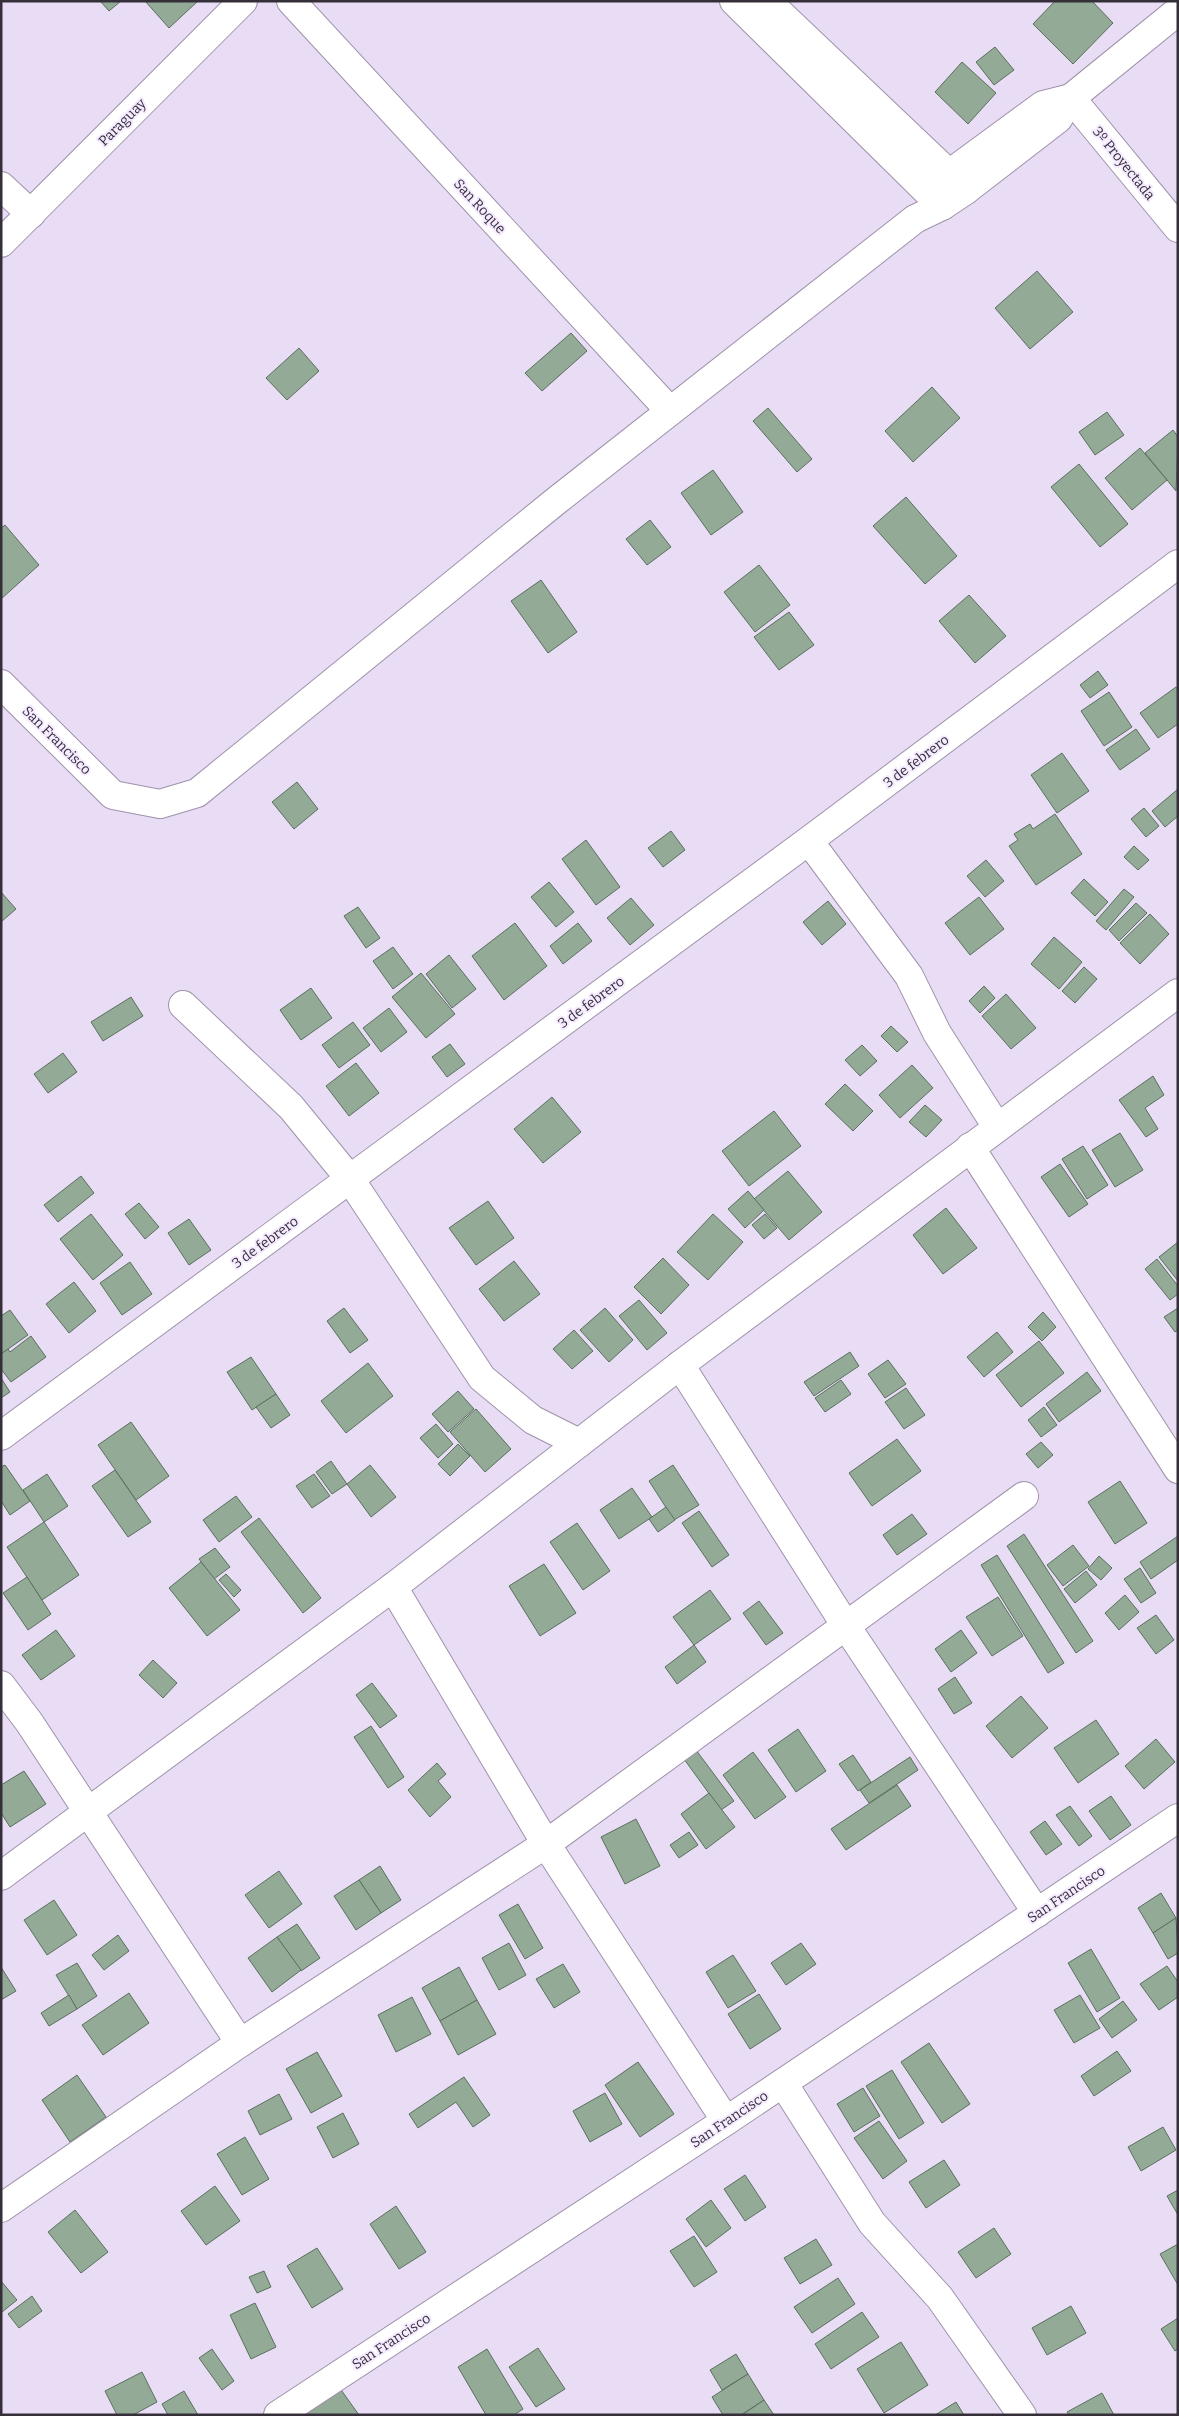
<svg xmlns="http://www.w3.org/2000/svg" width="1179" height="2416" font-family="Bitter,serif">
<style>
.building{fill:#93aa97;stroke:#5a705e}
.lines{fill:none;stroke-linecap:round;stroke-linejoin:round}
.minor-casing{stroke:#9f92aa;stroke-width:30}
.minor{stroke:#fff;stroke-width:28}
.labels{text-anchor:middle;stroke-width:4;stroke-linejoin:round;paint-order:stroke}
.street-label{font-size:14px;fill:#342f39;stroke:#f5eaff}
</style>
<rect width="100%" height="100%" fill="#e9dcf5"/>
<g class="building">
<polygon points="100,1 121,1 109,11"/>
<polygon points="145,1 198,1 169,28"/>
<polygon points="1055,1 1092,1 1113,23 1073,64 1033,24"/>
<polygon points="995,47 1014,70 994,85 976,62"/>
<polygon points="962,62 996,93 968,124 935,92"/>
<polygon points="1037,271 1073,312 1030,349 995,308"/>
<polygon points="571,333 587,351 542,391 525,373"/>
<polygon points="299,348 319,371 287,400 266,378"/>
<polygon points="932,387 960,418 913,462 885,431"/>
<polygon points="768,408 812,459 797,472 753,421"/>
<polygon points="1107,412 1124,435 1095,455 1079,432"/>
<polygon points="1173,430 1178,437 1176,491 1145,453"/>
<polygon points="1140,448 1167,480 1132,510 1105,478"/>
<polygon points="1079,464 1128,524 1100,547 1051,487"/>
<polygon points="713,470 743,512 711,535 681,493"/>
<polygon points="906,497 957,556 925,584 873,526"/>
<polygon points="650,520 671,547 647,565 626,539"/>
<polygon points="5,525 39,565 1,599 1,528"/>
<polygon points="759,565 790,605 755,632 724,592"/>
<polygon points="541,580 577,632 548,653 511,601"/>
<polygon points="969,595 1006,636 975,663 939,621"/>
<polygon points="789,612 814,645 779,670 754,637"/>
<polygon points="1098,671 1108,685 1090,698 1080,685"/>
<polygon points="1176,687 1178,690 1178,724 1158,738 1140,713"/>
<polygon points="1109,692 1132,727 1104,746 1081,711"/>
<polygon points="1136,729 1150,749 1120,770 1106,750"/>
<polygon points="1062,753 1089,791 1057,813 1031,775"/>
<polygon points="297,782 318,809 294,829 272,802"/>
<polygon points="1178,789 1178,816 1165,827 1152,811"/>
<polygon points="1144,808 1159,826 1146,837 1131,819"/>
<polygon points="1055,814 1082,854 1036,885 1009,846 1018,840 1014,834 1030,824 1033,829"/>
<polygon points="671,831 685,850 663,867 648,848"/>
<polygon points="586,840 620,887 596,905 562,859"/>
<polygon points="1134,846 1149,860 1138,870 1124,857"/>
<polygon points="986,860 1004,881 985,897 967,876"/>
<polygon points="1084,879 1108,902 1095,916 1071,893"/>
<polygon points="549,882 574,912 556,927 531,897"/>
<polygon points="1124,889 1134,897 1106,930 1096,921"/>
<polygon points="1,892 16,909 1,922"/>
<polygon points="979,897 1004,929 970,955 945,923"/>
<polygon points="631,898 654,925 630,945 607,918"/>
<polygon points="828,901 846,924 822,945 803,922"/>
<polygon points="1136,903 1147,913 1119,941 1109,930"/>
<polygon points="358,907 380,938 366,948 344,916"/>
<polygon points="1150,914 1169,934 1140,964 1120,943"/>
<polygon points="515,923 547,966 504,1000 472,956"/>
<polygon points="578,923 592,941 563,964 550,946"/>
<polygon points="1054,937 1082,962 1059,989 1031,964"/>
<polygon points="393,947 413,974 393,989 373,961"/>
<polygon points="449,955 476,989 452,1008 426,974"/>
<polygon points="1084,967 1097,979 1075,1003 1062,991"/>
<polygon points="421,973 455,1014 426,1038 392,997"/>
<polygon points="984,986 995,998 980,1013 969,1001"/>
<polygon points="311,988 332,1018 301,1040 280,1010"/>
<polygon points="1006,994 1036,1028 1011,1049 982,1016"/>
<polygon points="131,997 143,1016 103,1041 91,1022"/>
<polygon points="389,1008 407,1032 381,1052 363,1028"/>
<polygon points="353,1022 370,1045 339,1068 322,1045"/>
<polygon points="891,1026 908,1042 897,1052 881,1036"/>
<polygon points="450,1044 465,1064 447,1077 432,1057"/>
<polygon points="862,1045 877,1061 860,1076 845,1060"/>
<polygon points="63,1053 77,1072 48,1093 34,1074"/>
<polygon points="356,1063 379,1093 349,1116 326,1086"/>
<polygon points="912,1065 933,1088 900,1118 879,1095"/>
<polygon points="1153,1076 1164,1095 1145,1108 1158,1129 1146,1137 1119,1100"/>
<polygon points="845,1084 873,1111 853,1131 825,1104"/>
<polygon points="552,1097 581,1132 543,1163 514,1129"/>
<polygon points="925,1105 942,1120 926,1137 909,1122"/>
<polygon points="774,1111 801,1146 749,1186 722,1151"/>
<polygon points="1120,1133 1143,1170 1115,1187 1092,1150"/>
<polygon points="1083,1146 1108,1185 1087,1199 1062,1159"/>
<polygon points="1060,1164 1088,1204 1069,1217 1041,1177"/>
<polygon points="788,1171 822,1212 789,1240 754,1199"/>
<polygon points="81,1176 94,1193 58,1222 44,1205"/>
<polygon points="748,1191 764,1210 745,1228 728,1209"/>
<polygon points="488,1201 514,1238 476,1265 449,1228"/>
<polygon points="139,1203 159,1227 145,1239 125,1214"/>
<polygon points="946,1208 977,1248 943,1274 913,1235"/>
<polygon points="91,1214 123,1255 93,1280 60,1239"/>
<polygon points="713,1214 743,1242 708,1280 677,1252"/>
<polygon points="765,1214 777,1228 764,1239 752,1225"/>
<polygon points="189,1219 211,1250 189,1265 168,1233"/>
<polygon points="1178,1242 1178,1281 1159,1257"/>
<polygon points="663,1258 689,1285 661,1314 634,1287"/>
<polygon points="1157,1259 1178,1286 1178,1294 1170,1300 1145,1269"/>
<polygon points="514,1261 540,1294 504,1321 479,1289"/>
<polygon points="130,1262 152,1294 122,1315 100,1283"/>
<polygon points="74,1282 96,1311 69,1333 46,1304"/>
<polygon points="639,1300 667,1333 647,1350 619,1316"/>
<polygon points="344,1308 368,1340 350,1353 327,1321"/>
<polygon points="605,1308 633,1340 609,1362 580,1330"/>
<polygon points="1178,1308 1178,1330 1175,1332 1164,1317"/>
<polygon points="10,1310 28,1335 1,1354 1,1316"/>
<polygon points="1043,1312 1056,1327 1042,1341 1028,1327"/>
<polygon points="574,1330 593,1351 572,1369 553,1349"/>
<polygon points="997,1332 1013,1352 984,1377 967,1357"/>
<polygon points="31,1336 46,1357 11,1382 1,1369 1,1354 8,1349 10,1352"/>
<polygon points="1039,1341 1064,1373 1021,1407 996,1375"/>
<polygon points="850,1352 859,1366 814,1396 804,1382"/>
<polygon points="251,1357 276,1394 252,1410 227,1372"/>
<polygon points="888,1360 906,1384 885,1398 868,1374"/>
<polygon points="368,1363 393,1396 346,1433 321,1401"/>
<polygon points="1087,1372 1101,1391 1059,1422 1046,1404"/>
<polygon points="1,1378 10,1392 1,1398"/>
<polygon points="841,1380 851,1394 825,1412 815,1398"/>
<polygon points="906,1388 925,1415 904,1429 885,1402"/>
<polygon points="458,1391 474,1409 448,1432 432,1414"/>
<polygon points="276,1394 290,1415 271,1428 256,1407"/>
<polygon points="1044,1407 1057,1425 1041,1437 1028,1420"/>
<polygon points="476,1409 511,1449 485,1472 450,1432"/>
<polygon points="131,1422 169,1476 136,1500 98,1445"/>
<polygon points="436,1424 453,1444 438,1458 420,1438"/>
<polygon points="897,1439 921,1471 872,1506 849,1473"/>
<polygon points="1041,1442 1053,1455 1038,1468 1026,1454"/>
<polygon points="458,1444 470,1456 450,1476 438,1464"/>
<polygon points="331,1461 347,1484 332,1494 316,1472"/>
<polygon points="5,1465 30,1501 10,1515 1,1501 1,1467"/>
<polygon points="370,1465 396,1497 371,1517 347,1484"/>
<polygon points="673,1465 699,1505 674,1520 649,1481"/>
<polygon points="115,1470 151,1522 128,1537 92,1486"/>
<polygon points="47,1474 68,1506 44,1522 23,1490"/>
<polygon points="314,1474 330,1496 312,1508 296,1486"/>
<polygon points="1120,1481 1147,1523 1115,1544 1088,1502"/>
<polygon points="632,1488 652,1517 619,1539 600,1510"/>
<polygon points="236,1496 252,1517 219,1542 203,1520"/>
<polygon points="666,1507 675,1520 658,1532 649,1519"/>
<polygon points="699,1511 729,1555 712,1567 682,1523"/>
<polygon points="912,1514 927,1534 897,1555 883,1535"/>
<polygon points="259,1518 321,1598 303,1613 241,1532"/>
<polygon points="44,1522 79,1575 42,1600 7,1547"/>
<polygon points="577,1523 610,1571 583,1590 550,1542"/>
<polygon points="1024,1534 1093,1641 1076,1653 1007,1546"/>
<polygon points="1178,1536 1178,1560 1151,1579 1140,1562"/>
<polygon points="1073,1545 1089,1566 1063,1586 1047,1565"/>
<polygon points="215,1548 230,1567 214,1579 199,1559"/>
<polygon points="997,1555 1064,1663 1048,1673 981,1565"/>
<polygon points="1099,1556 1112,1568 1101,1580 1088,1569"/>
<polygon points="201,1562 240,1610 207,1636 169,1588"/>
<polygon points="544,1564 576,1613 540,1636 509,1586"/>
<polygon points="1140,1568 1156,1593 1141,1603 1124,1579"/>
<polygon points="1086,1571 1097,1585 1075,1603 1064,1589"/>
<polygon points="226,1574 241,1590 234,1597 219,1580"/>
<polygon points="27,1577 51,1614 28,1630 3,1593"/>
<polygon points="710,1590 731,1619 694,1645 673,1617"/>
<polygon points="1125,1595 1139,1612 1119,1630 1105,1613"/>
<polygon points="998,1597 1023,1636 992,1656 966,1617"/>
<polygon points="759,1601 783,1633 766,1645 743,1613"/>
<polygon points="1156,1615 1174,1640 1156,1654 1137,1628"/>
<polygon points="56,1630 75,1656 41,1680 22,1655"/>
<polygon points="961,1630 977,1653 951,1672 935,1649"/>
<polygon points="694,1645 706,1662 677,1684 665,1667"/>
<polygon points="153,1660 177,1683 163,1698 139,1675"/>
<polygon points="955,1677 972,1703 954,1714 938,1689"/>
<polygon points="372,1683 397,1716 380,1728 356,1695"/>
<polygon points="1021,1696 1048,1728 1012,1758 986,1726"/>
<polygon points="1096,1720 1119,1754 1078,1783 1054,1748"/>
<polygon points="371,1726 404,1777 388,1788 354,1737"/>
<polygon points="798,1729 826,1771 796,1792 768,1750"/>
<polygon points="1156,1739 1175,1762 1144,1789 1125,1766"/>
<polygon points="696,1750 734,1801 721,1810 684,1759"/>
<polygon points="753,1752 786,1797 755,1819 723,1775"/>
<polygon points="853,1755 871,1782 858,1791 839,1764"/>
<polygon points="910,1757 918,1770 869,1803 860,1790"/>
<polygon points="437,1763 446,1774 438,1781 451,1797 430,1817 408,1790"/>
<polygon points="24,1771 46,1804 10,1827 1,1813 1,1785"/>
<polygon points="897,1785 911,1806 846,1850 831,1829"/>
<polygon points="709,1793 735,1827 706,1849 681,1814"/>
<polygon points="1111,1796 1131,1825 1110,1840 1089,1811"/>
<polygon points="1070,1806 1092,1836 1079,1846 1056,1815"/>
<polygon points="636,1819 660,1866 625,1884 601,1837"/>
<polygon points="1045,1821 1062,1844 1046,1855 1030,1832"/>
<polygon points="689,1832 698,1845 679,1858 670,1845"/>
<polygon points="380,1866 401,1900 381,1913 359,1880"/>
<polygon points="279,1871 302,1904 269,1928 245,1895"/>
<polygon points="359,1880 381,1913 356,1930 334,1896"/>
<polygon points="1161,1893 1176,1918 1153,1933 1138,1908"/>
<polygon points="54,1900 77,1935 47,1955 24,1920"/>
<polygon points="518,1904 543,1948 525,1959 499,1915"/>
<polygon points="1176,1918 1178,1953 1168,1959 1153,1933"/>
<polygon points="297,1924 320,1958 301,1971 277,1937"/>
<polygon points="118,1935 129,1951 104,1970 92,1955"/>
<polygon points="277,1937 301,1970 272,1992 248,1958"/>
<polygon points="509,1943 526,1975 499,1990 482,1958"/>
<polygon points="801,1943 816,1964 786,1985 771,1963"/>
<polygon points="1091,1949 1120,1998 1097,2012 1068,1963"/>
<polygon points="733,1955 756,1991 728,2008 706,1972"/>
<polygon points="77,1963 97,1996 77,2009 56,1975"/>
<polygon points="563,1964 580,1992 554,2008 536,1979"/>
<polygon points="1167,1966 1178,1982 1178,1997 1159,2010 1140,1984"/>
<polygon points="1,1967 16,1991 1,2000"/>
<polygon points="459,1967 477,2000 440,2021 422,1988"/>
<polygon points="129,1993 149,2023 103,2055 82,2025"/>
<polygon points="759,1994 781,2029 750,2049 728,2014"/>
<polygon points="69,1995 77,2009 49,2026 41,2013"/>
<polygon points="1080,1995 1100,2028 1074,2043 1054,2010"/>
<polygon points="412,1997 431,2034 396,2052 378,2015"/>
<polygon points="477,2000 496,2034 458,2055 440,2021"/>
<polygon points="1123,2001 1137,2020 1112,2038 1099,2019"/>
<polygon points="929,2043 970,2104 942,2123 901,2062"/>
<polygon points="1117,2051 1131,2071 1094,2096 1081,2076"/>
<polygon points="317,2052 342,2096 311,2113 286,2069"/>
<polygon points="638,2062 674,2114 640,2137 605,2085"/>
<polygon points="892,2070 924,2123 899,2139 866,2086"/>
<polygon points="77,2075 106,2117 70,2142 42,2100"/>
<polygon points="464,2077 490,2115 473,2127 456,2102 418,2128 409,2114"/>
<polygon points="863,2088 880,2116 854,2132 837,2104"/>
<polygon points="605,2093 622,2124 590,2142 573,2111"/>
<polygon points="279,2094 292,2119 260,2135 248,2111"/>
<polygon points="343,2113 359,2144 333,2158 317,2127"/>
<polygon points="879,2121 907,2161 883,2179 854,2138"/>
<polygon points="1163,2127 1176,2150 1141,2171 1128,2147"/>
<polygon points="245,2137 269,2179 242,2195 217,2154"/>
<polygon points="944,2160 960,2185 926,2208 909,2182"/>
<polygon points="745,2175 766,2207 745,2221 724,2189"/>
<polygon points="215,2186 240,2221 206,2245 181,2211"/>
<polygon points="1178,2190 1178,2215 1167,2196"/>
<polygon points="711,2200 731,2228 706,2247 686,2219"/>
<polygon points="396,2206 426,2252 399,2269 370,2224"/>
<polygon points="75,2210 108,2252 81,2273 48,2232"/>
<polygon points="994,2228 1011,2254 976,2278 958,2252"/>
<polygon points="694,2236 717,2272 694,2287 670,2251"/>
<polygon points="816,2239 832,2265 800,2284 784,2258"/>
<polygon points="1178,2244 1178,2285 1160,2254"/>
<polygon points="317,2248 343,2289 312,2308 287,2266"/>
<polygon points="264,2271 271,2287 257,2293 249,2277"/>
<polygon points="838,2278 855,2304 812,2333 794,2307"/>
<polygon points="1,2281 17,2300 2,2312 1,2311"/>
<polygon points="32,2296 42,2311 19,2328 8,2314"/>
<polygon points="255,2303 276,2347 251,2359 230,2315"/>
<polygon points="1071,2306 1086,2333 1047,2355 1032,2328"/>
<polygon points="862,2312 879,2337 831,2369 815,2344"/>
<polygon points="1178,2318 1178,2349 1175,2351 1161,2329"/>
<polygon points="901,2342 928,2385 884,2413 857,2369"/>
<polygon points="538,2348 565,2389 536,2407 509,2367"/>
<polygon points="212,2349 234,2381 222,2390 199,2358"/>
<polygon points="487,2349 523,2409 514,2415 486,2415 458,2367"/>
<polygon points="736,2354 748,2374 722,2390 710,2370"/>
<polygon points="142,2372 157,2402 133,2415 117,2415 105,2391"/>
<polygon points="748,2374 764,2400 741,2415 723,2415 712,2397"/>
<polygon points="339,2387 359,2415 300,2415"/>
<polygon points="184,2391 198,2415 168,2415 162,2404"/>
<polygon points="1102,2393 1114,2415 1069,2415 1067,2412"/>
<polygon points="764,2400 774,2415 742,2415"/>
<polygon points="956,2402 964,2415 935,2415"/>
</g>
<g class="lines">
<defs>
<g id="minor">
<polyline points="291,1 670,411"/>
<polyline points="734,1 942,206"/>
<polyline points="767,1 966,190"/>
<polyline points="1071,98 1178,228"/>
<polyline points="934,185 1043,105 1071,98"/>
<polyline points="1,186 31,214"/>
<polyline points="1,243 243,1"/>
<polyline points="1,684 113,795 160,804 197,793 556,501 915,219 942,206 966,190 1058,119 1071,98 1178,11"/>
<polyline points="809,841 909,976 937,1033 997,1127"/>
<polyline points="183,1005 291,1107 350,1179 482,1378 533,1420 579,1443"/>
<polyline points="970,1147 1178,1469"/>
<polyline points="680,1365 846,1626 1037,1913"/>
<polyline points="1,1436 815,836 1178,564"/>
<polyline points="393,1587 546,1844 726,2121"/>
<polyline points="1,1685 29,1722 240,2043"/>
<polyline points="1,1876 393,1587 680,1365 1178,993"/>
<polyline points="783,2083 872,2223 940,2298 1022,2415"/>
<polyline points="1,2208 240,2043 546,1844 1024,1496"/>
<polyline points="278,2415 726,2121 1178,1818"/>
</g>
</defs>
<use href="#minor" class="minor-casing"/>
<use href="#minor" class="minor"/>
</g>
<g class="labels">
<g class="street-label">
<text transform="translate(122 122) rotate(-45)" y="5">Paraguay</text>
<text transform="translate(1124 163) rotate(51)" y="5">3º Proyectada</text>
<text transform="translate(480 206) rotate(47)" y="5">San Roque</text>
<text transform="translate(57 740) rotate(45)" y="5">San Francisco</text>
<text transform="translate(916 761) rotate(-37)" y="5">3 de febrero</text>
<text transform="translate(591 1002) rotate(-36)" y="5">3 de febrero</text>
<text transform="translate(265 1242) rotate(-36)" y="5">3 de febrero</text>
<text transform="translate(1066 1894) rotate(-34)" y="5">San Francisco</text>
<text transform="translate(729 2119) rotate(-34)" y="5">San Francisco</text>
<text transform="translate(391 2341) rotate(-33)" y="5">San Francisco</text>
</g>
</g>
<rect width="1179" height="2416" fill="none" stroke="#342f39" stroke-width="5"/>
</svg>
